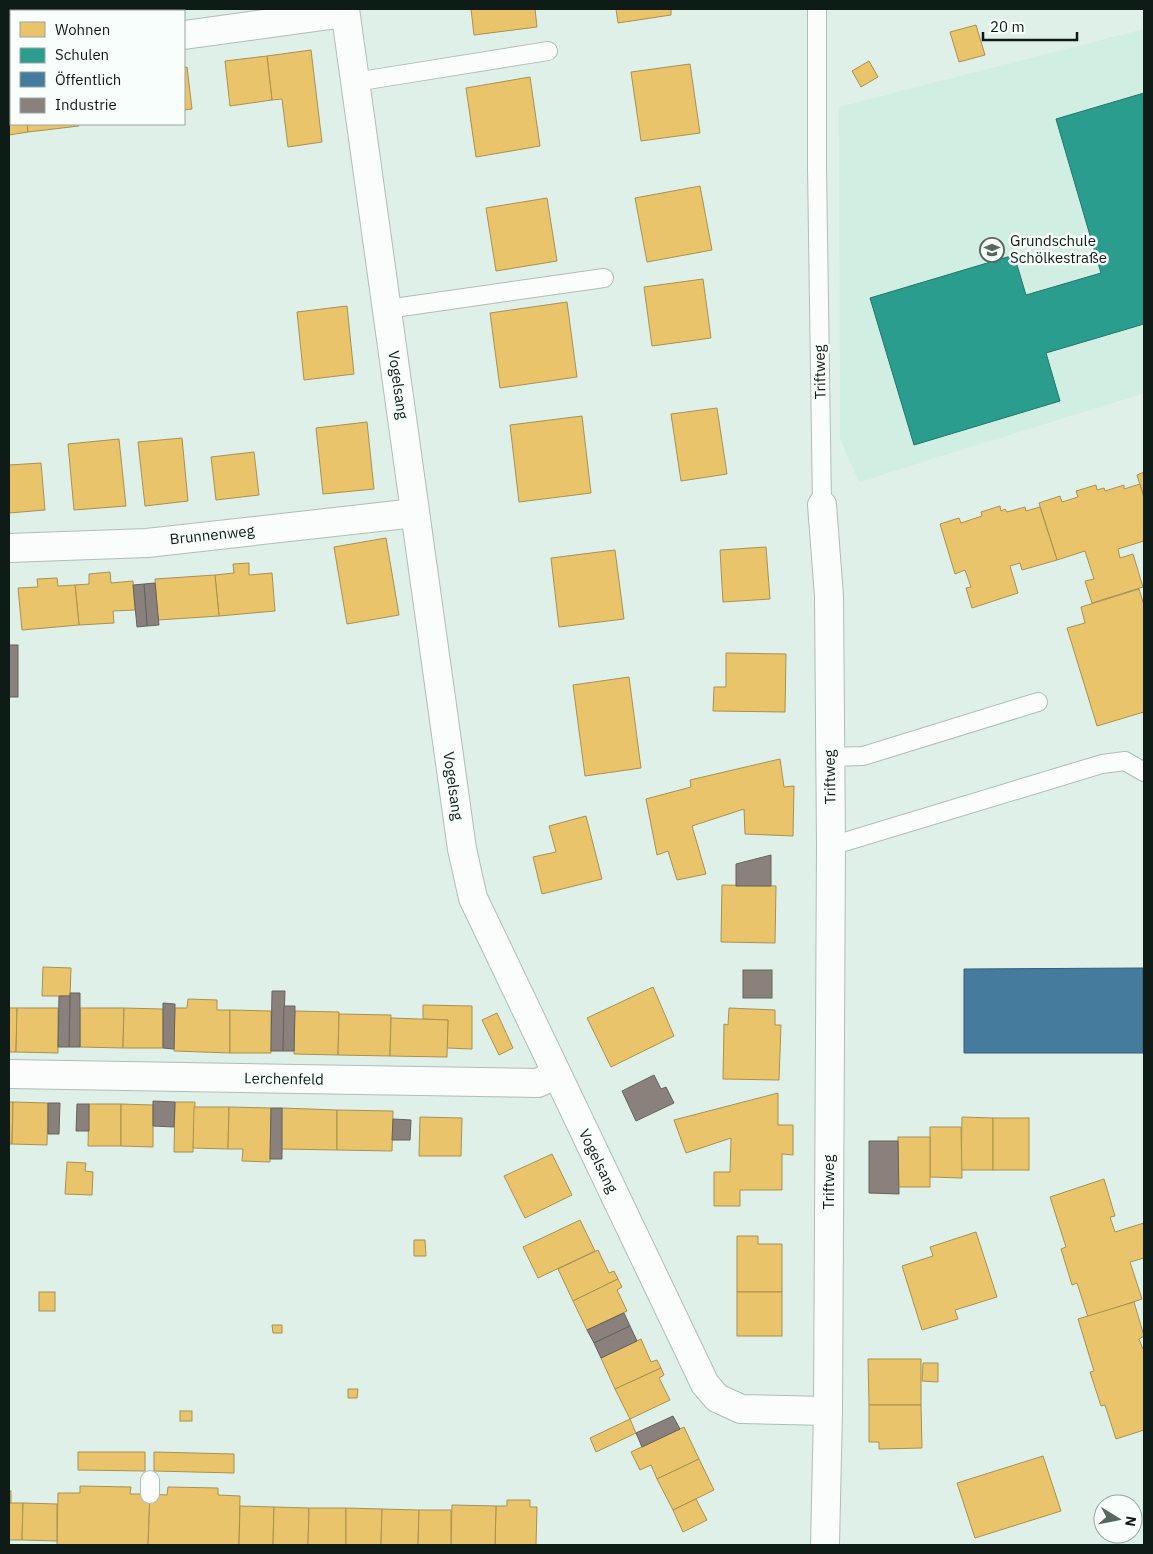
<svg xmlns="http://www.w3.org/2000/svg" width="1153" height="1554" font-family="'IBM Plex Sans',sans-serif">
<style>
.built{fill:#d0eee1}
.homes{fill:#e9c46a;stroke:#a89151}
.schools{fill:#2a9d8f;stroke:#22766b}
.public{fill:#457b9d;stroke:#355e74}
.industry{fill:#8a817c;stroke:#65625d}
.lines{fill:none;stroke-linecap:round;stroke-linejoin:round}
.service-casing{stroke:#afbdb6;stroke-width:20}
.minor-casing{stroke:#afbdb6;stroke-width:30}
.service{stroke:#fafdfc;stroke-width:18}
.minor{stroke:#fafdfc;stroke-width:28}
.labels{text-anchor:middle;stroke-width:5;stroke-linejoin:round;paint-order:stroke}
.poi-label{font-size:15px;fill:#0f1b16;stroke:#f7fefb;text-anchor:start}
.street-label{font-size:15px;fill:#0f1b16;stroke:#f7fefb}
</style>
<rect width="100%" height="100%" fill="#dff0e8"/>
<polygon class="built" points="1144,29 1144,393 859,482 840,439 839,107"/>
<g class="homes">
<polygon points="9,9 39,9 39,11 11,11 11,27 9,28"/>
<polygon points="39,9 72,9 73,11 39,11"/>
<polygon points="130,9 156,9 135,11 131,11"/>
<polygon points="471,9 535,9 537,27 474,35"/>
<polygon points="616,9 671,9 671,15 618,23"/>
<polygon points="976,25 985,55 959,62 950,32"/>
<polygon points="311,50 322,142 288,147 282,99 272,100 267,56"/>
<polygon points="267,56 272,100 230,106 225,61"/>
<polygon points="869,61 878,77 861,87 852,71"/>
<polygon points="690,64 700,133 641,141 631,72"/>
<polygon points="187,67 192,109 184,110 184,68"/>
<polygon points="530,77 540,146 476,157 466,88"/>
<polygon points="9,90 11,90 11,124 27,124 28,132 9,135"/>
<polygon points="27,124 78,124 79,126 28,132"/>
<polygon points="700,186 712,250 647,262 635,198"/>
<polygon points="547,198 557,261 496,271 486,208"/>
<polygon points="703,279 711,338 652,346 644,287"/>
<polygon points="567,302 577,377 500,388 490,313"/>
<polygon points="347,306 354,374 304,380 297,312"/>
<polygon points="717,408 727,474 681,481 671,414"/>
<polygon points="582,416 591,493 519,502 510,425"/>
<polygon points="367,422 374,489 323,494 316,428"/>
<polygon points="182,438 188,501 145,506 138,442"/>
<polygon points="119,439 126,506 74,510 68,444"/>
<polygon points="254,452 259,495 216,500 211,457"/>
<polygon points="41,463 45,510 9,513 9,465"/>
<polygon points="1144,472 1144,498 1137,475"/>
<polygon points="1140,484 1144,498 1144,541 1118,549 1120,558 1133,554 1143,587 1092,603 1085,581 1094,579 1085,551 1057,560 1039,503 1060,496 1062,502 1078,497 1076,491 1096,485 1097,490 1104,488 1105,491 1124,485 1124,489"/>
<polygon points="1000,506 1001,511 1005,509 1007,512 1025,507 1026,511 1040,507 1057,560 1022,570 1020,563 1010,566 1018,593 972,608 966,588 971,587 965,570 955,574 940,524 959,518 961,523 982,516 981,512"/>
<polygon points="386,538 399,615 347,624 334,547"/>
<polygon points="766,547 770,599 723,602 720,550"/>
<polygon points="615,550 624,619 559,627 551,558"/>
<polygon points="249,563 249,575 272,573 275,611 219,616 215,575 234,573 233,564"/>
<polygon points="110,572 111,583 133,581 135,610 113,611 114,623 79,625 75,585 89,584 89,574"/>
<polygon points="215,575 219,616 158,620 155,579"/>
<polygon points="57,578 58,586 75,585 79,625 22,630 18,588 38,587 37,579"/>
<polygon points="1139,589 1144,605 1144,712 1097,726 1067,628 1085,623 1081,607"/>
<polygon points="726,653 786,654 785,712 713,711 714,687 726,687"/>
<polygon points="629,677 641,768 585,776 573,685"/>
<polygon points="780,759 784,787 794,786 793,836 745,834 744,809 692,826 706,874 677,880 668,851 657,855 646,799 691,787 690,780"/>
<polygon points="586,816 602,879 542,894 533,857 556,852 549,826"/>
<polygon points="722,885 776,886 775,943 721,942"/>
<polygon points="43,967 71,968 70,996 42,996"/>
<polygon points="653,987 674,1036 611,1067 587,1018"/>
<polygon points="188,999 217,1000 217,1010 230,1010 230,1053 174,1051 175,1008 187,1008"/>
<polygon points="423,1005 472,1006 472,1049 447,1048 448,1020 423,1019"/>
<polygon points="9,1008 17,1008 16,1052 9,1052"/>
<polygon points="17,1008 58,1008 58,1053 16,1052"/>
<polygon points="80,1008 124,1008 123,1048 80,1047"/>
<polygon points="124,1008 163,1009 163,1048 123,1048"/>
<polygon points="729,1008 775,1010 775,1025 781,1025 779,1080 723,1079 724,1024 728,1025"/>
<polygon points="230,1010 271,1011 271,1053 230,1053"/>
<polygon points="295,1011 339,1012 338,1055 294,1054"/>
<polygon points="497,1013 513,1048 499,1055 482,1020"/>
<polygon points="339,1014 391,1015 390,1056 338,1055"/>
<polygon points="391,1018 448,1020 447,1057 390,1056"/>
<polygon points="778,1093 778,1125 793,1125 793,1155 782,1154 782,1190 740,1190 740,1206 714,1206 714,1172 730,1172 731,1138 686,1153 674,1120"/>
<polygon points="9,1102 13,1102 12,1144 9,1144"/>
<polygon points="13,1102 48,1103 47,1145 12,1144"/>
<polygon points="175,1102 195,1102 193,1152 174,1152"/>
<polygon points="89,1104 121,1104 121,1146 88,1146"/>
<polygon points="121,1104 153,1105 153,1147 121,1146"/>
<polygon points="194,1107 229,1107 228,1149 193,1148"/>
<polygon points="229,1107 271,1108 270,1162 242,1161 243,1149 228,1149"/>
<polygon points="282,1108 337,1110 337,1150 281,1149"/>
<polygon points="337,1110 393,1111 392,1151 337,1150"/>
<polygon points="420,1117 462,1118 461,1156 419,1156"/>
<polygon points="962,1117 993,1118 993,1170 961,1170"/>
<rect x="993" y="1118" width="36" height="52"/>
<polygon points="930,1127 961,1127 962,1178 930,1177"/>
<rect x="898" y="1137" width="32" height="50"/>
<polygon points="552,1154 572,1195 525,1218 504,1176"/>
<polygon points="67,1162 86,1163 85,1171 93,1172 92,1195 65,1194"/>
<polygon points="1104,1179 1115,1216 1110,1217 1115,1232 1144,1223 1144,1258 1130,1262 1142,1299 1088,1317 1077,1283 1072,1285 1061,1249 1066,1247 1050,1197"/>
<polygon points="580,1220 595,1251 538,1278 523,1247"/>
<polygon points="976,1232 997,1297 955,1310 958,1319 922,1330 902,1266 933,1256 930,1247"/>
<polygon points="737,1236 758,1236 758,1244 782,1244 782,1292 737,1292"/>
<polygon points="414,1240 425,1240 426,1256 414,1256"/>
<polygon points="598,1250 609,1273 614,1271 618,1279 573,1301 558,1269"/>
<polygon points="618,1279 622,1287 617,1290 627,1311 587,1330 573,1301"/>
<rect x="39" y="1292" width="16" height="19"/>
<rect x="737" y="1292" width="45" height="44"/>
<polygon points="1134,1302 1144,1336 1139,1339 1143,1349 1144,1349 1144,1430 1116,1439 1105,1405 1101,1406 1090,1372 1094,1371 1078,1319"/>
<polygon points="272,1325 282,1325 282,1333 273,1333"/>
<polygon points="641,1339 651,1362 657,1360 661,1368 615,1389 601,1358"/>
<polygon points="868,1359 921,1359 921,1405 869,1405"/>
<polygon points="923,1363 938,1363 938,1382 922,1381"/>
<polygon points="661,1368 664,1375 659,1378 670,1400 630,1419 615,1389"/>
<polygon points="348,1389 358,1389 357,1398 348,1398"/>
<polygon points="869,1405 921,1405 922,1448 879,1449 879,1442 869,1442"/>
<rect x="180" y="1411" width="12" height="10"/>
<polygon points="630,1419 636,1433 596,1452 590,1438"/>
<polygon points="684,1427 699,1459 657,1479 651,1465 640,1470 631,1452"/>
<polygon points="78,1452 145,1452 145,1471 78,1470"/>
<polygon points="154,1452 234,1454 234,1473 154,1471"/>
<polygon points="1043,1456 1061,1511 975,1538 957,1483"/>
<polygon points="699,1459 714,1490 673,1510 657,1479"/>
<polygon points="80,1486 131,1487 130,1494 150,1494 148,1545 57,1545 58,1493 80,1493"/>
<polygon points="168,1487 218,1488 218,1495 240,1496 239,1545 148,1545 150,1494 167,1495"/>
<rect x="9" y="1491" width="2" height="12"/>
<polygon points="696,1499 707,1520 683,1532 673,1510"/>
<polygon points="507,1500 530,1500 530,1507 537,1507 536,1545 495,1545 496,1506 507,1506"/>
<polygon points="9,1503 23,1503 22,1540 9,1540"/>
<polygon points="23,1503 57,1504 57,1541 22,1540"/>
<polygon points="452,1505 496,1506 495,1545 451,1545"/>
<polygon points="240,1506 274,1507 273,1545 239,1545"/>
<polygon points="274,1507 309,1508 308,1545 273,1545"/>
<polygon points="309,1508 346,1508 346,1545 308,1545"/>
<polygon points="346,1508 382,1509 381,1545 346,1545"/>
<polygon points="382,1509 419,1510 418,1545 381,1545"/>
<polygon points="419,1510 451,1510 451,1545 418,1545"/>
</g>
<polygon class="schools" points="1144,93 1144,324 1046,353 1060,401 914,445 870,298 1014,255 1026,295 1101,273 1056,119"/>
<polygon class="public" points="1143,968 1143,1053 964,1053 964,969"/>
<g class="industry">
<polygon points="155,583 159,625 147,626 144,584"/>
<polygon points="144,584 147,626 137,627 133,585"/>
<rect x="9" y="645" width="9" height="52"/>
<polygon points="771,855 771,886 736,886 736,864"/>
<rect x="743" y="970" width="29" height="28"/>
<polygon points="272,991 285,991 283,1051 271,1051"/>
<polygon points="70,993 80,993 80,1047 69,1047"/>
<polygon points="59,996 70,996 69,1047 58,1047"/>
<polygon points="163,1003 175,1004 174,1049 163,1048"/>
<polygon points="284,1006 295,1006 294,1051 283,1051"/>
<polygon points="654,1075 661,1089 666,1087 674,1103 636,1121 622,1091"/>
<polygon points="153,1101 175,1102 174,1127 153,1126"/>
<polygon points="48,1103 60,1103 59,1134 48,1134"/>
<polygon points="77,1104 89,1104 89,1131 76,1131"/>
<polygon points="271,1108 282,1108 282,1159 270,1159"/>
<polygon points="393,1119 411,1120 410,1140 392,1140"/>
<polygon points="869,1141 898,1141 899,1194 869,1193"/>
<polygon points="624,1313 630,1326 594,1343 587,1330"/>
<polygon points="630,1326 637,1341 601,1358 594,1343"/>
<polygon points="673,1416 680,1429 642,1447 636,1433"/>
</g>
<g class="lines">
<defs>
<g id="service">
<polyline points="817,9 817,168 822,505"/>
<polyline points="355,82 548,51"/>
<polyline points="387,309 604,278"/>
<polyline points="830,757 863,756 1038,702"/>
<polyline points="831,846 1102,764 1125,761 1144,772"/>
<polyline points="150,1494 150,1480"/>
</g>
<g id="minor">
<polyline points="345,9 462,849 473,898 705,1384 717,1398 741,1409 828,1411"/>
<polyline points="184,35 345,13"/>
<polyline points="9,55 11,55"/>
<polyline points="822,505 829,596 831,846 828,1411 825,1545"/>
<polyline points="9,548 147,543 415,513"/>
<polyline points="9,1074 538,1083 556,1074"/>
</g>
</defs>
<use href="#service" class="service-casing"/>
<use href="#minor" class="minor-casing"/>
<use href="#service" class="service"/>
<use href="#minor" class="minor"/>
</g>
<defs>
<symbol id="school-ring" viewBox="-11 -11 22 22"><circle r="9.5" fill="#f7fefb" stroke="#586660" stroke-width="1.5"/><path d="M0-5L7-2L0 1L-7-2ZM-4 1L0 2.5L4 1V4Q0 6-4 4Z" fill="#586660"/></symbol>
</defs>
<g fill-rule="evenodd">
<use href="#school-ring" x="978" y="236" width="28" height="28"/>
</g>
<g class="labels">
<g class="poi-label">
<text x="1010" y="246">Grundschule<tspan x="1010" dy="17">Schölkestraße</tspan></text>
</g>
<g class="street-label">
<text transform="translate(820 372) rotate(-91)" y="5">Triftweg</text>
<text transform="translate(398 385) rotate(82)" y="5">Vogelsang</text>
<text transform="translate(212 535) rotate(-6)" y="5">Brunnenweg</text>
<text transform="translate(830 777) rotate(-91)" y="5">Triftweg</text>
<text transform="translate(453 786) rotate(82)" y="5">Vogelsang</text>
<text transform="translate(284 1079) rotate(1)" y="5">Lerchenfeld</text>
<text transform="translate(598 1161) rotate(64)" y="5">Vogelsang</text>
<text transform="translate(829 1182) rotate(-90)" y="5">Triftweg</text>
</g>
</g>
<rect width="1153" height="1554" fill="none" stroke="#0f1b16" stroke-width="20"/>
<rect x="10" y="10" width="175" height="115" fill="#f7fefb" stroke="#9aa39f"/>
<rect x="20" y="22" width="25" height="15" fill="#e9c46a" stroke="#9aa39f"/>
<text x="55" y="35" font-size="15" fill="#0f1b16">Wohnen</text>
<rect x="20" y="48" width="25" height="15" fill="#2a9d8f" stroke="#9aa39f"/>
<text x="55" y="60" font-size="15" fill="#0f1b16">Schulen</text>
<rect x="20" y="72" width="25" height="15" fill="#457b9d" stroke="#9aa39f"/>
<text x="55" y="85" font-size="15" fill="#0f1b16">Öffentlich</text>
<rect x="20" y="98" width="25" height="15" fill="#8a817c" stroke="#9aa39f"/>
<text x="55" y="110" font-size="15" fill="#0f1b16">Industrie</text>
<g transform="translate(1118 1519) rotate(100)"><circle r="24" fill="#f7fefb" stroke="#9aa39f"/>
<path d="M0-4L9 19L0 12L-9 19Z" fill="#586660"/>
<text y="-8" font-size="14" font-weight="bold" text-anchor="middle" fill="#0f1b16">N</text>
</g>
<path d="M983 32v8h94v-8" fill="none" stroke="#0f1b16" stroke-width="2.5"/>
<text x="990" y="32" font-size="15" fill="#0f1b16" stroke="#f7fefb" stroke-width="4" paint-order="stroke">20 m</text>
</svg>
